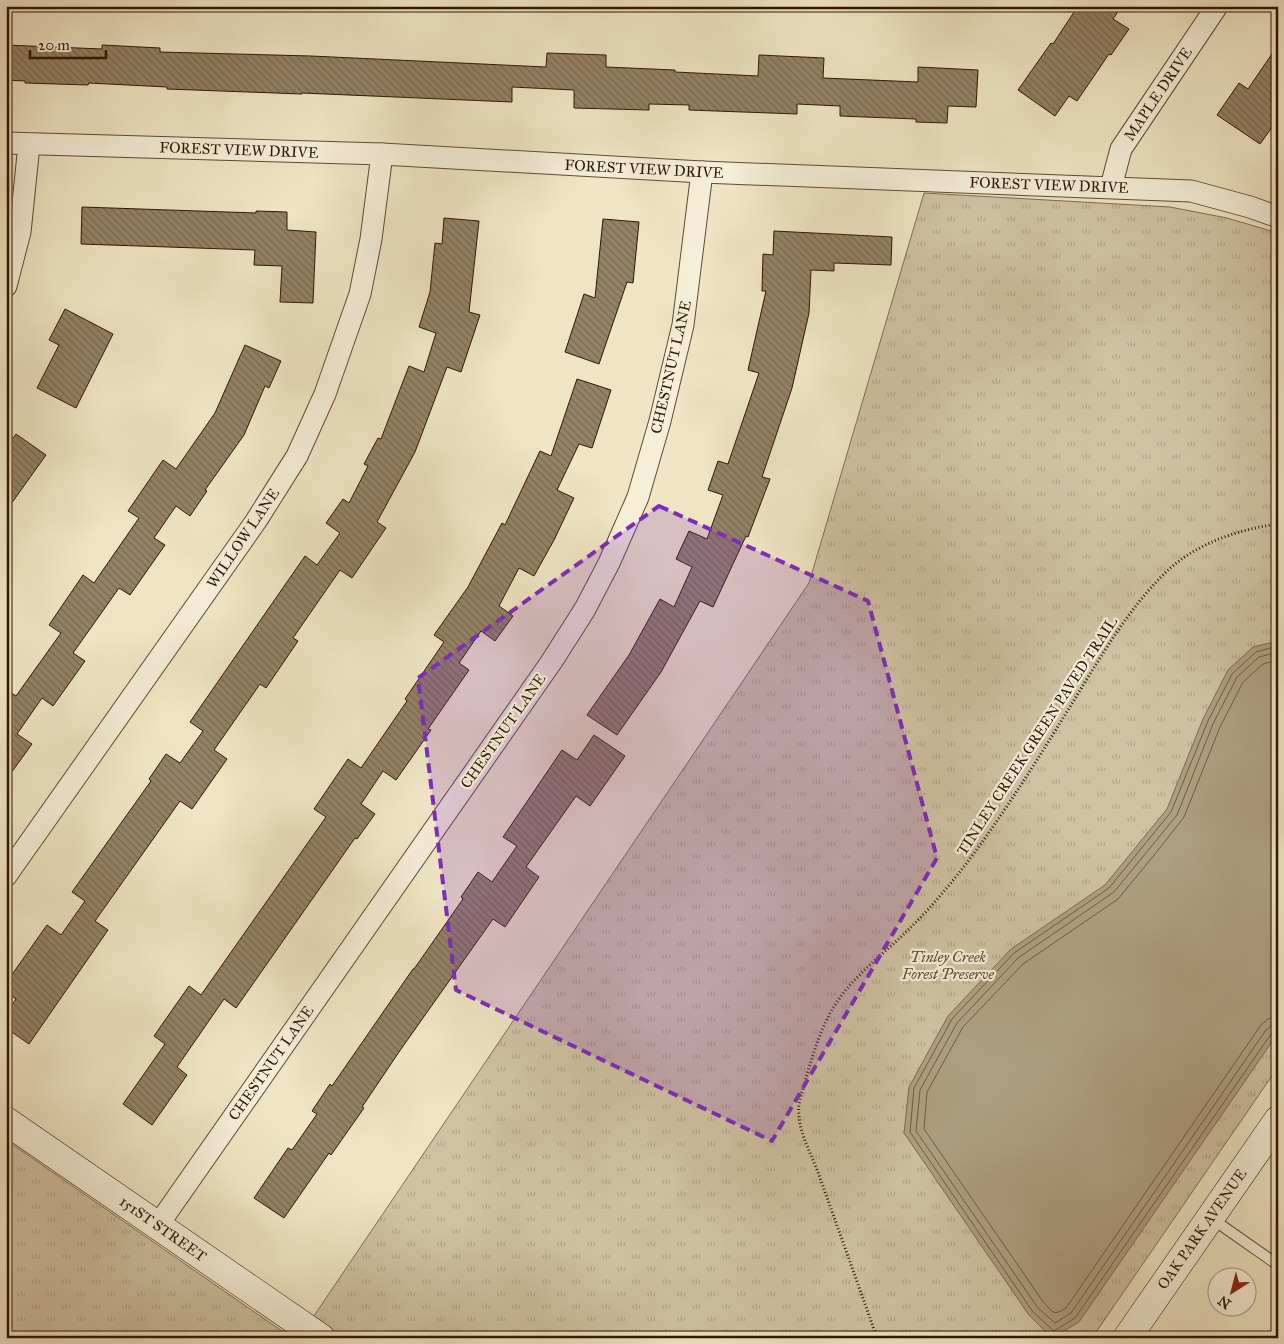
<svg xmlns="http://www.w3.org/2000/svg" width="1284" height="1344" font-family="'IM FELL Great Primer',serif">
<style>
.park{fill:url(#park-tufts);stroke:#806c53}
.water{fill:#ae9f82;stroke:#7c694f}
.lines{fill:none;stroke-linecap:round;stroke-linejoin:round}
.shore{stroke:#6f5b42;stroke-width:1}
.building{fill:url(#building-back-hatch);stroke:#301703}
.lane-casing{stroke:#604a33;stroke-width:12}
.street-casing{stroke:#604a33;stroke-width:23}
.secondary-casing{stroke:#301703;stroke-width:29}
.path{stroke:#301703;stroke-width:3;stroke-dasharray:1 2.5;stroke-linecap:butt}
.lane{stroke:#f5eed9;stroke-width:10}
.street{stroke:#f5eed9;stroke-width:21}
.secondary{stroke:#f5eed9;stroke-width:28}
.marked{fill:#7b2cbf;fill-opacity:0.2;stroke:#7b2cbf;stroke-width:4;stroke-dasharray:10 6;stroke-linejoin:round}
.labels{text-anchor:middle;stroke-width:4.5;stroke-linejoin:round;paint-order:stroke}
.street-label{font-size:15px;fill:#301703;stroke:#f5eed9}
.park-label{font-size:15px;font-style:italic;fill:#604a33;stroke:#f5eed9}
</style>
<defs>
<pattern id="park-tufts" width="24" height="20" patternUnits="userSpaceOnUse" patternTransform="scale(1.25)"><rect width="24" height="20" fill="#cfc2a3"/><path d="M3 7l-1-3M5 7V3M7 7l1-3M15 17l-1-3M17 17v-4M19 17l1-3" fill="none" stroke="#b2a68b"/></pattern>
<pattern id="building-back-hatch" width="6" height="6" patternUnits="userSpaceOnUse" patternTransform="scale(1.25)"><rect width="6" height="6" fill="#938267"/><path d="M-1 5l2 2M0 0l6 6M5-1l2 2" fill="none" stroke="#786953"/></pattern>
</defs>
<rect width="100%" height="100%" fill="#efe5c4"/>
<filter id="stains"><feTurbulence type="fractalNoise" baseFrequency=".004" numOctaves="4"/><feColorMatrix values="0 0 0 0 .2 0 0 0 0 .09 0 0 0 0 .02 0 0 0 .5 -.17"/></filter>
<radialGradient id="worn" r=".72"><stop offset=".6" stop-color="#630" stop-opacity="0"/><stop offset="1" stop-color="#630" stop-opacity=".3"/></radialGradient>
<g class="park">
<polygon points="924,193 1170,207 1227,218 1278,233 1278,1067 1092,1338 299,1338 809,583"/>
<polygon points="6,1140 292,1338 6,1338"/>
</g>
<polygon class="water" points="1278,641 1278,1033 1079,1322 1052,1338 1029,1315 904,1133 909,1087 948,1016 1011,949 1105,885 1167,809 1203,719 1228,670 1253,647"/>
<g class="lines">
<g class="shore">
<polyline points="1278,646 1256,652 1232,674 1208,721 1171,812 1109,888 1014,953 952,1019 914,1088 910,1132 1033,1312 1054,1331 1075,1318 1271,1034 1278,1031"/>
<polyline points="1278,652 1259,657 1237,677 1213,724 1177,815 1114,892 1018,958 957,1023 920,1090 916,1131 1038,1308 1055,1323 1071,1313 1266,1030 1271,1026 1278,1025"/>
<path d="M 1278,660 L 1263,664 L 1243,682 L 1220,727 L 1184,817 L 1155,854 L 1118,899 L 1023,964 L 963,1027 L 927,1092 L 924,1129 L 1044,1303 C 1054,1313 1053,1316 1066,1308 L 1261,1025 L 1268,1019 L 1278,1017"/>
</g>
</g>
<g class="building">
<polygon points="1078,6 1122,6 1113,19 1129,29 1111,55 1109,54 1077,101 1069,96 1055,116 1018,90 1051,43 1053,44"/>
<polygon points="6,45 102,49 102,45 160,48 160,52 311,56 546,67 547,53 606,55 606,67 675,70 675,72 758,76 759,55 824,58 823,78 918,82 918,67 978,70 976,107 948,106 947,123 916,122 916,119 840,116 840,106 797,104 797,114 689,110 689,105 649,104 649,110 574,108 574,90 512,87 512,102 302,93 302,94 167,89 167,87 89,83 88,85 25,83 25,81 6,80"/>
<polygon points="1278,45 1278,119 1260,144 1217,115 1239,83 1248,89"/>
<polygon points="82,207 256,213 256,211 287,212 287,230 316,232 313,303 280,302 282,266 254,265 255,250 81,244"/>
<polygon points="444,218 479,221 469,312 480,315 461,372 447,367 415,452 377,522 386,528 352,578 340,570 293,638 298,641 266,688 260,684 214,750 227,759 192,809 180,801 95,921 108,930 29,1044 6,1028 6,1013 16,999 6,992 6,983 47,925 61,935 85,901 72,892 151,781 149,779 166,754 180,763 203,731 190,722 305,556 317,565 340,533 326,523 343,499 349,503 368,466 364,464 378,438 381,439 409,366 424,372 436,333 419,327 430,292 435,243 442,244"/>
<polygon points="603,219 639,222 633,283 627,282 599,364 565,352 584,294 595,298"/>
<polygon points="774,231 892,237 891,265 834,263 834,271 811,270 809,313 792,388 762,477 770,479 748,537 746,536 713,607 700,601 661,672 617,735 587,715 629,655 660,599 674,607 692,567 676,559 689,531 707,539 723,495 708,490 718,461 728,464 759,373 748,370 766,291 762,291 763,254 773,255"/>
<polygon points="65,309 113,334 76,408 37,388 59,345 49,340"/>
<polygon points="245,345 281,361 269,388 265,386 244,435 205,490 207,491 190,516 176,506 154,538 165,545 130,595 119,588 73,653 85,661 53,706 42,698 17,734 32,744 6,780 6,689 16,696 61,633 49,625 83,575 94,583 139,518 128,511 163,460 176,469 215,413"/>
<polygon points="577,379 611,390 592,448 579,444 557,490 574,498 554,540 534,576 519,568 499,606 513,616 495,641 481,631 459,663 469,670 428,729 431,730 396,780 383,771 361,804 375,814 357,839 355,838 236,1008 224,999 177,1067 187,1075 152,1125 123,1104 165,1044 154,1036 189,986 201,995 326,817 314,809 348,759 361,768 407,701 405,699 444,642 434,635 468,587 502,523 505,525 540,451 551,456"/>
<polygon points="16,434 46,455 6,511 6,448"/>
<polygon points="594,735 625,756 590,806 576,796 526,867 539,877 505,927 493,919 401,1049 362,1107 364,1108 331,1155 329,1153 284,1218 254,1198 288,1148 292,1150 317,1114 312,1111 330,1084 332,1086 413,969 414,969 463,899 461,897 478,872 492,882 517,846 503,837 562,750 577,760"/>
</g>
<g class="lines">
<defs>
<polyline id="lane" points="1211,1218 1278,1265"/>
<g id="street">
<polyline points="6,143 382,154 702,172 1191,191 1250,207 1278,217"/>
<polyline points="1111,187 1121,149 1217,6"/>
<polyline points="6,286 20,232 29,145"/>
<polyline points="6,876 256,521 297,456 325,394 360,294 371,239 382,154"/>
<polyline points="158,1225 552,661 585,609 609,563 638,497 660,421 683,325 702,172"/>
</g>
<g id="secondary">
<polyline points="6,1121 321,1338"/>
<polyline points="1127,1338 1278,1120"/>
</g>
</defs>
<use href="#lane" class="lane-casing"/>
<use href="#street" class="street-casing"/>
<use href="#secondary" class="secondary-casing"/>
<path class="path" d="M 877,1338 C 858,1284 839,1231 820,1178 C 812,1154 796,1130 799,1104 C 801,1094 805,1084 807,1074 C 815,1048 823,1021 839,999 C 857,973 886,952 908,930 C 929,910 948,887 966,864 C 1006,811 1041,754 1076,697 C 1103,653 1129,608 1166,572 C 1195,544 1239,529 1278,524"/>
<use href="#lane" class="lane"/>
<use href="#street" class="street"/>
<use href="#secondary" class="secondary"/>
</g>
<path class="marked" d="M 659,506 L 868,601 L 937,858 L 772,1141 L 456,990 L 418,678 Z"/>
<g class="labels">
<g class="street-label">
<text transform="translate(1158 94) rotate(-56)" y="5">MAPLE DRIVE</text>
<text transform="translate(239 150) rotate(2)" y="5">FOREST VIEW DRIVE</text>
<text transform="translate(644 169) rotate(3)" y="5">FOREST VIEW DRIVE</text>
<text transform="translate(1049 185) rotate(2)" y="5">FOREST VIEW DRIVE</text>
<text transform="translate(671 367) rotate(-77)" y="5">CHESTNUT LANE</text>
<text transform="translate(243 538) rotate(-56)" y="5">WILLOW LANE</text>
<text transform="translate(503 731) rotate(-55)" y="5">CHESTNUT LANE</text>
<text transform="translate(1037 736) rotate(-57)" y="5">TINLEY CREEK GREEN PAVED TRAIL</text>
<text transform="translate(271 1063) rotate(-55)" y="5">CHESTNUT LANE</text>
<text transform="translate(163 1229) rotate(35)" y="5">151ST STREET</text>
<text transform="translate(1202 1229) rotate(-55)" y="5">OAK PARK AVENUE</text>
</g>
<g class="park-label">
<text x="948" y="962">Tinley Creek<tspan x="948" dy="17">Forest Preserve</tspan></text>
</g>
</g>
<rect width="1284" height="1344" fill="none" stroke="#efe5c4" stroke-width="25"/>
<rect x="8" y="8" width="1269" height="1329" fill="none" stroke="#301703" stroke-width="2.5"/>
<rect x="12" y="12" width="1259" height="1319" fill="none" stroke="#301703"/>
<g transform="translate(1232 1292) rotate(216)"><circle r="24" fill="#f5eed9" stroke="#a69883"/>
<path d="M0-4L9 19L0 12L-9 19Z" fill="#8f2418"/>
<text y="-8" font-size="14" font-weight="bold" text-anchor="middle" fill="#301703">N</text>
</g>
<path d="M30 50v8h76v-8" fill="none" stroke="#301703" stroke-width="2.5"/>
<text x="38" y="50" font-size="15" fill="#301703" stroke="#f5eed9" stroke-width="4" paint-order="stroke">20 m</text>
<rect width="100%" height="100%" filter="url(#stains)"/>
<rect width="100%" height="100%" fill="url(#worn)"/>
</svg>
